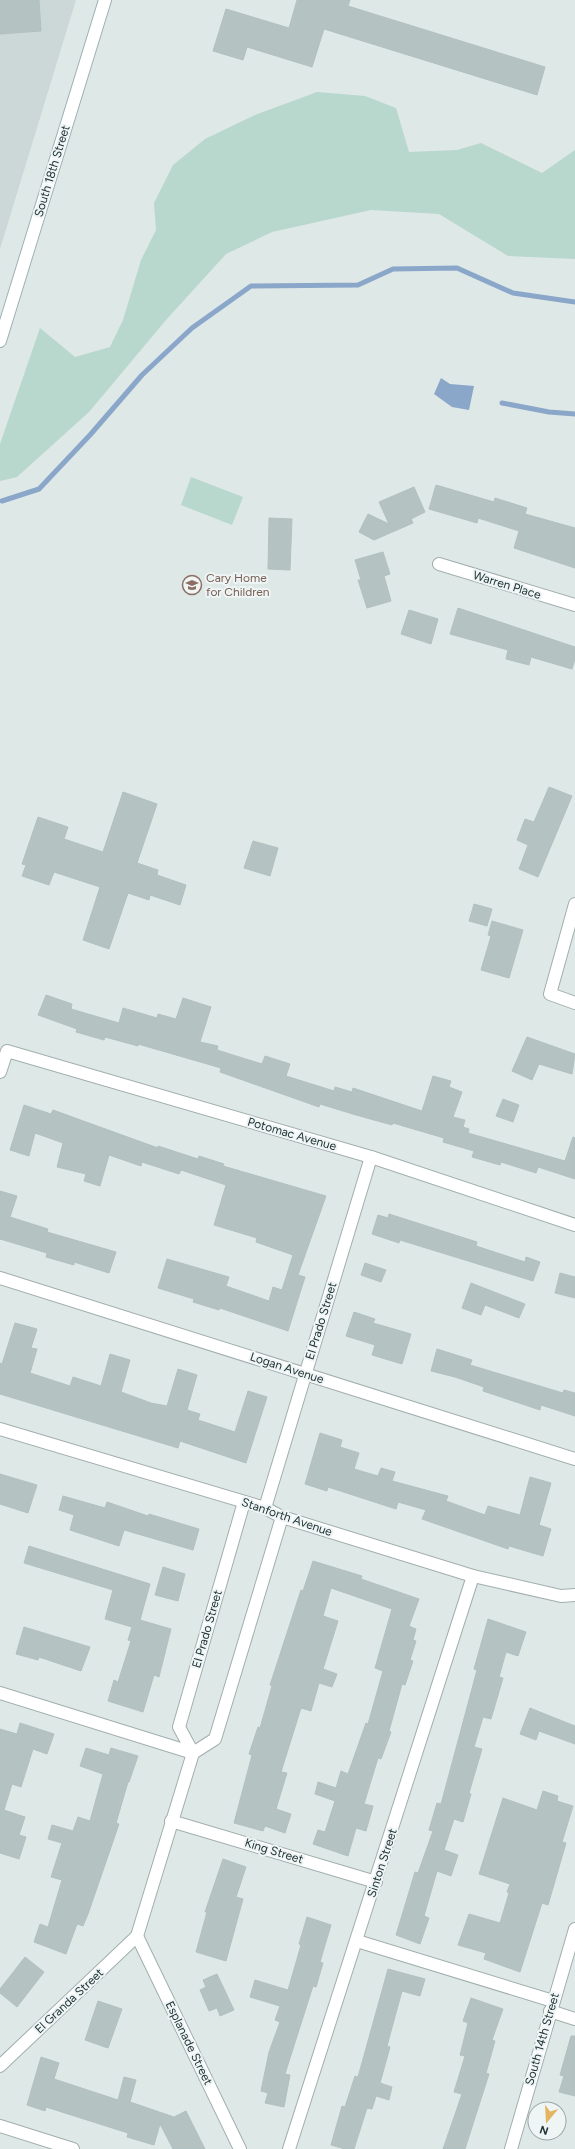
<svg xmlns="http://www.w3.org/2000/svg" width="575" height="2149" font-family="Figtree,sans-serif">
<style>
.built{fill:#ccd7d7}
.green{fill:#b8d7cd}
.water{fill:#8aa6c9}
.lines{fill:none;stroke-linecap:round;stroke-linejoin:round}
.stream{stroke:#8aa6c9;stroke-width:5}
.building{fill:#b4c2c1;stroke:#b1c1c0}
.street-casing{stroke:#a2aeae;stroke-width:14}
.secondary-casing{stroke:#9eb1b2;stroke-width:14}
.street{stroke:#fff;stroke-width:12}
.secondary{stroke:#fff;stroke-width:12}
.labels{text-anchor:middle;stroke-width:4;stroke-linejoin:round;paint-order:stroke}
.street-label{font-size:12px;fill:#213336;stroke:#eef5f4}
.education-label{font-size:12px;fill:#785e54;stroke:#eef5f4;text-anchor:start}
</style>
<rect width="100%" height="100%" fill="#dee8e7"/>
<polygon class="built" points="0,0 76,0 0,249"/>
<g class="green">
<polygon points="317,92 365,96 396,108 409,152 457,150 481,143 542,173 575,150 575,259 508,256 439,214 371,210 272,232 226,254 166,320 89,412 17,477 0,481 0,444 40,328 75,357 110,347 123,320 141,260 156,230 154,203 173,165 205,139 255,115"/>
<polygon points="191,477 243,497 232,525 181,505"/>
</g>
<polygon class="water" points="441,378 450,384 474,386 469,410 452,407 434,394"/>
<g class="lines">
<g class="stream">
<polyline points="502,403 549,412 575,414"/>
<polyline points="2,501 39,489 90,435 142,375 192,328 251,286 358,285 393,269 457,268 513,293 575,302"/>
</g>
</g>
<g class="building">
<polygon points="0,0 39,0 41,31 0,34"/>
<polygon points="297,0 350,0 348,6 545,67 537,95 324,29 312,67 247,47 243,60 213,51 226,9 289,28"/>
<polygon points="436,485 494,502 495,498 527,508 525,514 575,528 575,568 514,548 519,531 478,518 477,523 429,509"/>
<polygon points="414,487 425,512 411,519 413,523 374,540 359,532 368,514 389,524 379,502"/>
<polygon points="269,518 292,519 290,570 268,569"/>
<polygon points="383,552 390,574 384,576 391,601 367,608 358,580 361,580 355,560"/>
<polygon points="458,608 575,647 575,659 572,669 531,657 529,665 506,659 508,650 450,634"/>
<polygon points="409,610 438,619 431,644 401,634"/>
<polygon points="549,787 572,796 538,877 519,869 528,845 517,840 525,819 534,822"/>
<polygon points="123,792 157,804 137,863 158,870 157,875 186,885 180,905 150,895 149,900 128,893 109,949 83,940 100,887 54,872 49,885 22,876 26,865 22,864 38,817 68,827 64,839 103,852"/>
<polygon points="253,841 278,848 270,876 244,868"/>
<polygon points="474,904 492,909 487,926 469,921"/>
<polygon points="492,921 523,930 509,978 481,970 491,936 488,935"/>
<polygon points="46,995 72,1004 71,1009 119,1023 123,1008 157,1018 158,1014 176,1019 183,998 211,1007 200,1042 218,1046 217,1050 262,1064 265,1056 290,1064 286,1076 334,1091 335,1087 352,1092 353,1088 422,1111 433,1076 451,1081 449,1087 462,1092 453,1117 465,1120 463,1127 469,1129 468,1133 565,1161 573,1137 575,1138 575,1179 538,1167 536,1173 501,1162 500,1165 472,1157 474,1151 443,1142 444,1138 393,1123 392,1125 356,1115 320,1104 319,1107 220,1072 221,1068 138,1044 138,1046 105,1037 104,1040 76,1032 77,1029 38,1015"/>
<polygon points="527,1037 575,1054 572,1074 539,1064 532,1080 512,1071"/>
<polygon points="503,1099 519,1105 513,1122 496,1116"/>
<polygon points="24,1105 51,1114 53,1110 158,1148 158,1146 198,1159 199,1156 224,1164 223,1166 326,1196 298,1275 305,1277 288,1331 220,1308 219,1310 193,1302 194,1299 158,1288 167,1259 229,1277 226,1286 269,1301 273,1287 282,1290 293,1255 256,1242 257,1238 214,1225 226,1185 181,1170 179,1174 142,1162 141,1166 109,1155 100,1186 84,1181 86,1174 57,1167 63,1143 35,1133 29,1156 10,1150"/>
<polygon points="0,1191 17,1196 10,1217 48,1229 47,1232 116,1252 109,1273 74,1262 74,1265 46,1257 47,1253 0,1239"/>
<polygon points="389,1214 477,1242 476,1246 525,1262 526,1257 540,1262 533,1281 400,1240 399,1243 372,1234 378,1215 388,1218"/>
<polygon points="365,1263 386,1270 381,1282 361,1275"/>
<polygon points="560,1273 575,1277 575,1298 555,1293"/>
<polygon points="471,1283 525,1304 519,1318 485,1305 481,1315 462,1308"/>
<polygon points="354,1312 375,1319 373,1323 411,1334 402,1364 372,1355 375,1345 346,1336"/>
<polygon points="15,1323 37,1329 31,1348 37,1349 30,1373 70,1386 73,1377 101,1386 110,1354 130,1360 121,1392 151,1403 167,1406 178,1369 197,1375 187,1410 200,1414 198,1420 235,1432 248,1391 267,1397 246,1463 180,1441 178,1448 0,1394 0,1363 2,1364"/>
<polygon points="437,1349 472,1360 470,1365 563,1393 564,1390 575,1393 575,1416 541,1405 540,1410 483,1391 484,1387 455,1377 431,1371"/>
<polygon points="320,1433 342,1440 340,1447 359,1453 354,1469 378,1476 381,1468 395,1472 392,1481 448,1496 446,1501 485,1515 488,1506 520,1515 530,1477 551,1483 539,1525 551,1529 543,1556 509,1546 508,1549 422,1519 426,1510 398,1502 396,1509 328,1487 327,1491 305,1484"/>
<polygon points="0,1474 37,1485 28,1513 0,1504"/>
<polygon points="63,1496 105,1508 107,1502 148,1516 149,1514 199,1529 193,1550 124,1530 119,1546 70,1530 74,1515 59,1510"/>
<polygon points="29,1546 150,1584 140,1620 171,1629 159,1677 154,1675 143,1712 108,1701 114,1680 118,1682 131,1641 128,1640 132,1627 105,1619 113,1590 24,1563"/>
<polygon points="313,1561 362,1576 361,1579 419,1599 409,1626 416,1629 413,1640 416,1641 410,1660 413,1661 405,1685 402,1684 389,1731 391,1732 381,1759 378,1758 364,1804 373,1806 366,1831 356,1828 348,1856 313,1844 318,1830 325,1832 335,1801 315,1794 318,1782 336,1788 341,1771 348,1774 366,1723 368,1724 381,1678 383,1671 375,1668 392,1609 331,1588 323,1616 338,1621 323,1669 337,1674 332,1687 319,1683 311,1711 301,1708 281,1772 287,1773 276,1809 291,1814 285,1833 265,1826 263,1831 234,1823 252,1755 249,1754 258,1727 260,1728 272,1686 270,1685 301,1590 303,1591"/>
<polygon points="163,1567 185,1574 178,1601 155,1595"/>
<polygon points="488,1619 526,1632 518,1656 506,1652 499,1677 503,1678 491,1719 483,1717 474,1747 482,1749 469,1793 471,1794 463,1822 454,1819 444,1850 458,1855 451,1876 437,1871 424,1916 429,1918 420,1944 396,1935 415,1872 418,1873 433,1831 429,1830 437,1803 441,1804 455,1752 477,1670 474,1669"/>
<polygon points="24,1627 90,1647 81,1671 39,1657 38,1660 16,1654"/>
<polygon points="530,1708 575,1726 575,1744 539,1731 536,1740 520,1734"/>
<polygon points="20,1723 54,1734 47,1754 33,1749 21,1787 12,1784 4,1810 25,1817 19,1835 26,1837 19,1859 0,1853 0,1729 17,1734"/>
<polygon points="86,1748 109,1755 111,1748 138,1756 129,1782 128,1782 116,1823 119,1824 88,1914 83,1926 77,1924 66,1954 34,1942 40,1924 48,1927 62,1880 51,1877 62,1843 48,1839 52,1825 73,1831 78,1817 90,1821 103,1774 80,1766"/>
<polygon points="543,1791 558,1796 557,1801 573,1806 562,1842 566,1843 548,1905 542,1903 520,1972 484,1959 486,1953 458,1945 469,1914 500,1923 509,1893 507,1892 510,1884 479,1874 503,1798 537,1810"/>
<polygon points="223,1859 246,1867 236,1897 243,1899 226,1961 196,1952 207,1912 205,1912"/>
<polygon points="307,1917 331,1925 320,1962 323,1963 316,1987 313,1986 285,2074 290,2075 284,2107 265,2103 268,2093 261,2091 269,2052 280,2022 275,2020 280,2006 250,1997 255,1980 288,1990 301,1945 299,1944"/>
<polygon points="25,1957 44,1972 17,2007 0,1993 0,1989"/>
<polygon points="388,1969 425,1979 420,1996 402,1991 387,2046 390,2047 380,2083 392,2087 389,2100 376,2096 372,2109 367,2108 354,2149 345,2149 331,2145 342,2106 345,2107 355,2076 358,2077"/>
<polygon points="217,1974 234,2010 220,2016 217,2008 209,2011 200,1990 206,1987 203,1980"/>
<polygon points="471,1998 503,2009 492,2040 495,2041 486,2073 489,2074 465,2149 443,2149 462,2094 454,2092 465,2056 460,2055 468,2023 463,2021"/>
<polygon points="98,2001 122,2009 108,2048 85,2040"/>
<polygon points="571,2036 575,2036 575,2096 559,2092 564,2076 560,2075"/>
<polygon points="41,2057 59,2063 54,2079 118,2100 124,2077 136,2080 130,2102 174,2117 186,2111 205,2149 173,2149 160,2124 154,2145 127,2137 128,2133 46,2107 45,2111 27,2105"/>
</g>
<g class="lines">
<defs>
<g id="street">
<polyline points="439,564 575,605"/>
<polyline points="575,904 550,994 575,1003"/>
<polyline points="0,1072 7,1051 371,1157 575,1225"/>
<polyline points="0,1278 575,1459"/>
<polyline points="0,1429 265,1508 282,1517 473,1576 561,1596 575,1595"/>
<polyline points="265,1508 371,1157"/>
<polyline points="0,1693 193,1753"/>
<polyline points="193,1753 179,1727 244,1502"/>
<polyline points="171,1821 376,1882"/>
<polyline points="137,1936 193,1753 215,1739 282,1517"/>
<polyline points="137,1936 240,2149"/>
<polyline points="357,1941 553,2001"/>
<polyline points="550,2011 575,2019"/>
<polyline points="0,2066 137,1936"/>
<polyline points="0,2126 73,2149"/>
<polyline points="289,2149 473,1576"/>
<polyline points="511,2149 575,1929"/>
</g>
<polyline id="secondary" points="0,341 105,0"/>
</defs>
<use href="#street" class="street-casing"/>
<use href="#secondary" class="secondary-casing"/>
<use href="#street" class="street"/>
<use href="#secondary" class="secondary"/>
</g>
<defs>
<symbol id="school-ring" viewBox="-11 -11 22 22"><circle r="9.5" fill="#eef5f4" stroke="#8d6e63" stroke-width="1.5"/><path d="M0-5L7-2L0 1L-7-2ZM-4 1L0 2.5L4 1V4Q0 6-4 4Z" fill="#8d6e63"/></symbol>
</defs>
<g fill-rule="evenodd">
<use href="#school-ring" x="181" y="574" width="22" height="22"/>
</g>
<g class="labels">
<g class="street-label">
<text transform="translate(52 171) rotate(-73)" y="4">South 18th Street</text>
<text transform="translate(507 585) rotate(17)" y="4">Warren Place</text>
<text transform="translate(292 1134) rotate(16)" y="4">Potomac Avenue</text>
<text transform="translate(321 1321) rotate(-73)" y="4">El Prado Street</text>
<text transform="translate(287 1368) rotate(18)" y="4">Logan Avenue</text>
<text transform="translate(287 1517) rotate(19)" y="4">Stanforth Avenue</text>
<text transform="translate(207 1629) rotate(-74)" y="4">El Prado Street</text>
<text transform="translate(274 1851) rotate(17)" y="4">King Street</text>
<text transform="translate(382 1863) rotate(-72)" y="4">Sinton Street</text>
<text transform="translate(69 2001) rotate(-43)" y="4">El Granda Street</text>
<text transform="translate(542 2039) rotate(-74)" y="4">South 14th Street</text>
<text transform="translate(189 2043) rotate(64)" y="4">Esplanade Street</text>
</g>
<g class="education-label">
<text x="206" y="582">Cary Home<tspan x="206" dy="14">for Children</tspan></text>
</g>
</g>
<g transform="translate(547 2121) rotate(198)"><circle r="19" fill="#eef5f4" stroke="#9ca7a8"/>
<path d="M0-3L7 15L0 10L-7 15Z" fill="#e4b560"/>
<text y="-6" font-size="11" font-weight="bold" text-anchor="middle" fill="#213336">N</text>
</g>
</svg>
